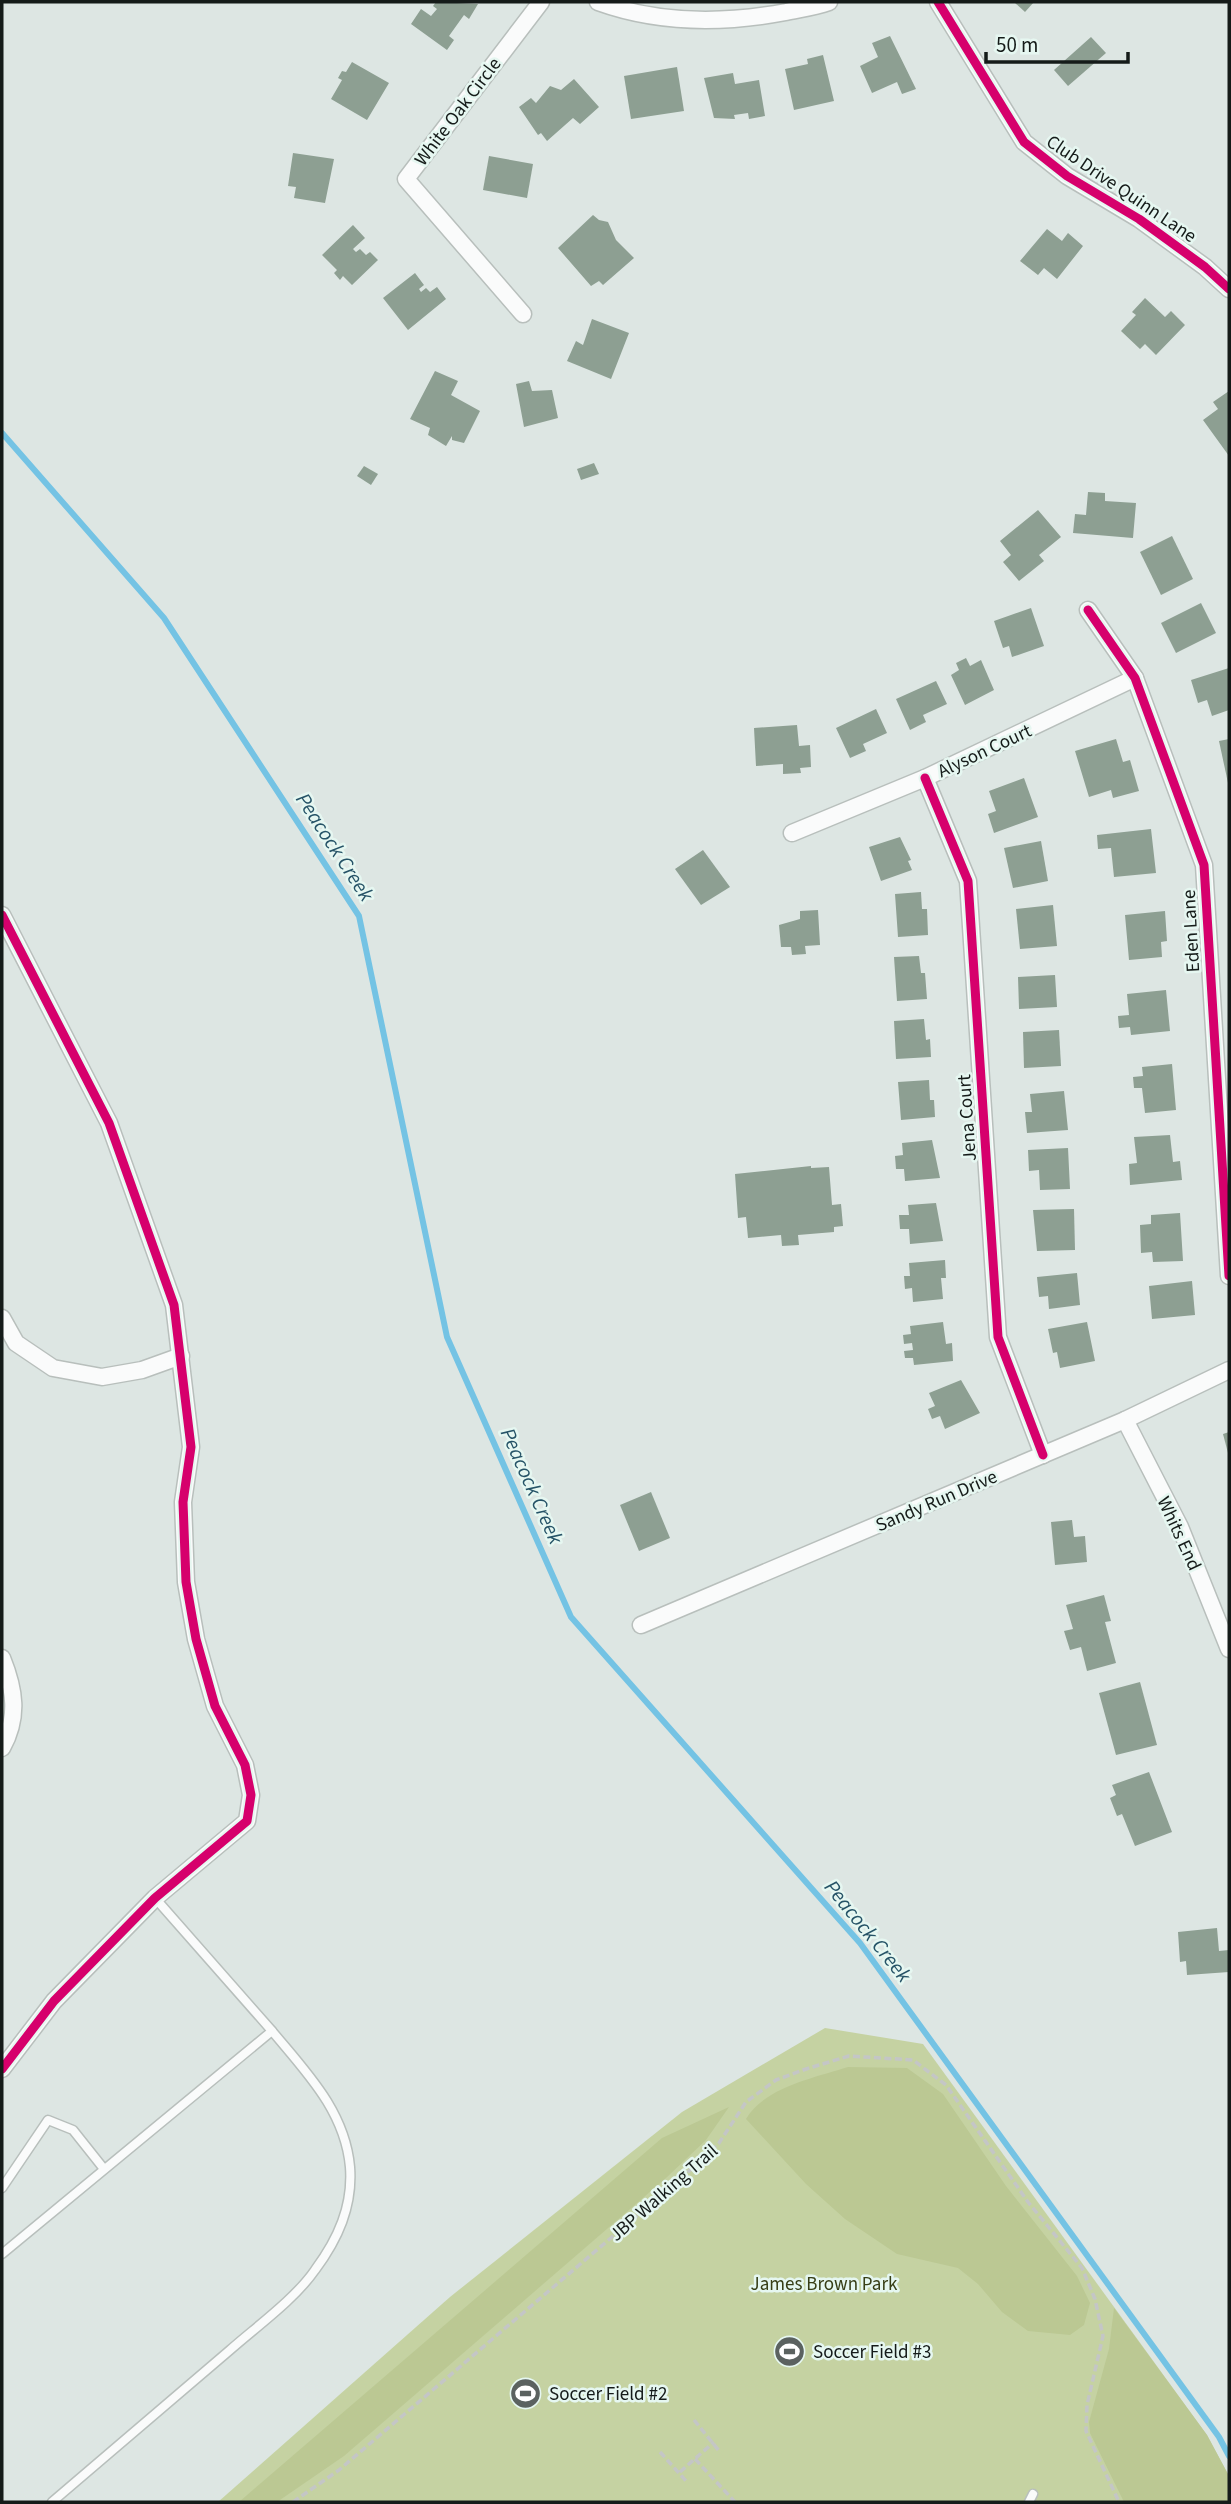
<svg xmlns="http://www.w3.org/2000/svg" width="1231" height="2504" font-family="'Source Sans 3',sans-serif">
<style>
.green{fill:#c5d2a2}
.forest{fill:#bbc893}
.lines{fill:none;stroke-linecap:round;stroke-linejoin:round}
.stream{stroke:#74c3e4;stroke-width:6}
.building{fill:#8d9f92}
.lane-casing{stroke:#b8bfbc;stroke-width:11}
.street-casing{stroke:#b8bfbc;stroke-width:19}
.path{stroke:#c4c6c6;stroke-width:3.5;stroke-dasharray:7 3.5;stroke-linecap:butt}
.lane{stroke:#fafbfb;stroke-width:8}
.street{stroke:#fafbfb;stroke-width:16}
.cycleway-casing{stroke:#e6f7f1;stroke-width:13}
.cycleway{stroke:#d6006c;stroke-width:9}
.labels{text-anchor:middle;stroke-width:5;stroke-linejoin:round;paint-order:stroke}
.street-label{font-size:19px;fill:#151b19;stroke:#e6f7f1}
.park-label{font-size:19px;fill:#373e16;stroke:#e6f7f1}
.poi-label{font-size:19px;fill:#151b19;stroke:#e6f7f1;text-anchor:start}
.water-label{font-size:21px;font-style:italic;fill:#265367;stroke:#e6f7f1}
</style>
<rect width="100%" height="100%" fill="#dde6e3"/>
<polygon class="green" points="825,2028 923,2044 1207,2435 1229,2476 1229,2502 218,2502 450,2297 682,2112"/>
<g class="forest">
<path d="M 848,2067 L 907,2068 L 943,2094 L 1006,2186 L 1077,2276 L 1090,2303 L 1084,2325 L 1070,2335 L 1028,2331 L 1002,2312 L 978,2284 L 958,2268 L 897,2254 L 845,2219 L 806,2184 L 746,2119 C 765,2087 814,2078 848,2067 Z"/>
<polygon points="729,2107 706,2140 666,2178 344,2456 277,2502 239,2502 662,2138"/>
<polygon points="1114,2308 1207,2435 1229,2476 1229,2502 1124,2502 1090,2433 1089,2422 1109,2349"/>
</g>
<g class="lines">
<polyline class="stream" points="2,433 164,618 359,916 447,1337 571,1617 860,1943 1219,2437 1229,2456"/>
</g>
<g class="building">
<polygon points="436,2 478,4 469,19 464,15 449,36 454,40 447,50 411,24 421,9 431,16 437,9 433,6"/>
<polygon points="1014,2 1034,2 1025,12"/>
<polygon points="890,36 916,89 902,94 897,82 872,93 860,66 878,57 872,43"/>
<polygon points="1091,37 1106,53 1068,86 1054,70"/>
<polygon points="823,55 834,101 794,110 785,69 808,64 807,59"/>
<polygon points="352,62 389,83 367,120 331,99 342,80 338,78 342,71 346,72"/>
<polygon points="677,67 684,111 631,119 624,76"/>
<polygon points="733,73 735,84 759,80 765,116 749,119 748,113 734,115 735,119 714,118 704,78"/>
<polygon points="574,79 599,107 580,124 573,118 547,141 541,133 538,135 519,107 531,98 536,103 550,86 561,90"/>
<polygon points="293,153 334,159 325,203 294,198 296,187 288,186"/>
<polygon points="489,156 533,164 527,198 483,190"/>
<polygon points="593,215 599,220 608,222 616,240 634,258 603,285 599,281 591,286 558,248"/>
<polygon points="353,225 365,238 353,249 356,252 360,249 366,255 370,252 378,260 352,285 343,276 340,280 334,273 337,270 322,255"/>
<polygon points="1047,229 1062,241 1068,233 1083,246 1057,279 1044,268 1038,275 1020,261"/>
<polygon points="415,273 424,285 419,289 421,292 426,288 430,292 437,287 446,299 408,330 383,298"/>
<polygon points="1145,298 1165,317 1171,311 1185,325 1156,355 1145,344 1140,349 1121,331 1136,315 1132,312"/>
<polygon points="592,319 629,333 611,379 567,361 576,341 583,345"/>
<polygon points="435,371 458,381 451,395 480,411 464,443 452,440 452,436 446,446 428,435 430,428 410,419"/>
<polygon points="529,381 532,391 552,390 558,418 524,427 516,384"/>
<polygon points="1229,391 1229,456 1203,420 1218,409 1213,402"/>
<polygon points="594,463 599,474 581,480 577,469"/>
<polygon points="364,466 378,474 371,485 357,476"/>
<polygon points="1088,492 1105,493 1105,501 1136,503 1133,538 1073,533 1075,514 1086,515"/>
<polygon points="1038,510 1061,537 1039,555 1044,561 1019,581 1003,562 1011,555 1000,541"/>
<polygon points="1172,536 1193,579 1161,595 1140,552"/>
<polygon points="1201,603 1216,633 1176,653 1161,623"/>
<polygon points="1031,608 1044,646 1012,657 1009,646 1003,648 994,621"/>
<polygon points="966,658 970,666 981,660 994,690 965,705 951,675 959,670 956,663"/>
<polygon points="1229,668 1229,710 1212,716 1207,700 1198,703 1191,680"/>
<polygon points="936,681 947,704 923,715 926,722 910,730 896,699"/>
<polygon points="876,709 887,733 863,744 866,751 850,758 836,728"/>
<polygon points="797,725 799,746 810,745 811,767 800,768 801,773 783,774 783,764 756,766 754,728"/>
<polygon points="1116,739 1123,762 1130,760 1139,791 1113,798 1111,790 1089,797 1075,751"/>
<polygon points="1229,739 1229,782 1228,783 1219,741"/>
<polygon points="1024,778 1038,817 994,833 988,814 996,811 989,791"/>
<polygon points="1151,829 1156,873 1114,877 1111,848 1098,849 1097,835"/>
<polygon points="900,837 911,860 908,861 912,870 881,881 869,847"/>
<polygon points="1041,841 1048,881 1013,888 1004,848"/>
<polygon points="703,850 730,887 701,905 675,869"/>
<polygon points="921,892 922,909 927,909 928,935 898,937 895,894"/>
<polygon points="1053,905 1057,946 1020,949 1016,909"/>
<polygon points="818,910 820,945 805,946 806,954 792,955 791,947 781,947 779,925 800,919 800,911"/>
<polygon points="1165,911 1167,941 1161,942 1162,957 1129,960 1125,915"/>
<polygon points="919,956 921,973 925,973 927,999 897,1001 894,957"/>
<polygon points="1055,975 1057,1007 1019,1009 1018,977"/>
<polygon points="1166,990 1170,1031 1131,1035 1130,1027 1119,1028 1118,1016 1129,1015 1127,994"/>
<polygon points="924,1019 926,1040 930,1039 931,1057 896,1059 894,1021"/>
<polygon points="1059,1030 1061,1066 1024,1068 1023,1032"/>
<polygon points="1172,1064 1176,1110 1145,1113 1142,1088 1134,1088 1133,1077 1143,1076 1142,1067"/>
<polygon points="929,1080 930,1100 934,1100 935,1117 901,1120 898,1082"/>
<polygon points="1064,1091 1068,1130 1027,1133 1025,1112 1032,1112 1030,1094"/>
<polygon points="1170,1135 1173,1162 1180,1161 1182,1180 1130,1185 1129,1164 1137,1163 1134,1137"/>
<polygon points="932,1140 940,1178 905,1181 904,1169 896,1169 895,1156 903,1155 902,1143"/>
<polygon points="1068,1148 1070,1189 1040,1190 1039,1170 1029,1171 1028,1150"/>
<polygon points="811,1166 811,1168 829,1167 832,1205 841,1204 843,1226 834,1227 834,1232 798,1235 799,1245 782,1246 781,1235 748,1238 746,1217 738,1218 735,1174"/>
<polygon points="936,1203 943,1241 910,1244 909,1229 900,1229 899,1215 909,1215 908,1205"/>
<polygon points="1074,1209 1075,1250 1037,1251 1033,1210"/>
<polygon points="1180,1213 1183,1261 1153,1262 1152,1252 1141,1253 1140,1225 1151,1224 1151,1215"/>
<polygon points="945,1260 946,1278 941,1278 943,1299 913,1302 912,1288 905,1289 904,1276 910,1276 909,1263"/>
<polygon points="1077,1273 1080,1305 1049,1309 1048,1296 1039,1297 1037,1277"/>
<polygon points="1192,1281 1195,1315 1152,1319 1149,1286"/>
<polygon points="943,1322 946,1344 952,1343 953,1361 914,1365 913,1358 905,1358 904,1351 913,1350 912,1343 904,1344 903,1335 911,1334 910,1326"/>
<polygon points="1087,1322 1095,1361 1060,1368 1057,1352 1053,1353 1048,1329"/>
<polygon points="961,1380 980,1413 945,1429 940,1416 932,1419 928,1409 935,1406 929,1393"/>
<polygon points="1229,1432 1229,1453 1228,1453 1223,1434"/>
<polygon points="651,1492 670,1538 639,1551 620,1505"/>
<polygon points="1072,1520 1074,1537 1085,1536 1087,1562 1055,1565 1051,1522"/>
<polygon points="1104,1595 1111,1621 1105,1622 1116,1663 1087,1671 1081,1647 1070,1650 1064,1631 1073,1629 1066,1605"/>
<polygon points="1140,1682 1157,1745 1116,1755 1099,1693"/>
<polygon points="1149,1772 1172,1832 1135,1846 1122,1814 1117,1816 1110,1798 1116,1795 1112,1785"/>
<polygon points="1217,1928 1219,1951 1229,1950 1229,1972 1187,1975 1186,1961 1180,1962 1178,1932"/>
</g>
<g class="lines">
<defs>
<g id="lane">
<polyline points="2,2188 48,2120 73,2130 104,2169"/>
<polyline points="2,2254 272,2031 155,1898"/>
<path d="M 52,2502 C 112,2451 171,2400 230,2350 C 256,2327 295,2299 315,2270 C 338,2239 353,2206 350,2167 C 345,2111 306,2072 272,2031"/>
<polyline points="1029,2502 1033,2494"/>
</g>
<g id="street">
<path d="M 598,2 C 659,24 722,24 786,12 C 800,9 815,7 829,2"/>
<polyline points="938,2 1024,142 1067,176 1139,219 1205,267 1229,289"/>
<polyline points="523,314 406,179 541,2"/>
<polyline points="1088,610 1135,678 1204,865 1229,1276"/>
<polyline points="925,778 968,881 998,1337 1043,1455"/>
<polyline points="792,833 925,778 1135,678"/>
<polyline points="2,915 109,1123 174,1305 191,1447 183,1502 186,1582 196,1639 215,1706 245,1765 251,1795 247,1821 155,1898 54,2001 2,2069"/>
<polyline points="2,1318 16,1343 53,1368 102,1377 142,1370 181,1356"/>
<polyline points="1125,1420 1180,1527 1229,1649"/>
<polyline points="641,1625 1125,1420 1229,1370"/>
<path d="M 2,1658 C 15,1690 19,1717 2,1748"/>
</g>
</defs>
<use href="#lane" class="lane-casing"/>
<use href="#street" class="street-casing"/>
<g class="path">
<polyline points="694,2420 720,2452"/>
<polyline points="660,2452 687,2482"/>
<polyline points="695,2459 735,2502"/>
<polyline points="680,2472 714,2442"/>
<polyline points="293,2502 339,2470 687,2173 719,2143 746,2102 776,2080 806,2069 849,2056 913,2060 946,2085 1028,2202 1082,2268 1095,2299 1103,2336 1087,2405 1086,2431 1119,2502"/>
</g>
<use href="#lane" class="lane"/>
<use href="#street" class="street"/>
<defs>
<g id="cycleway">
<polyline points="938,2 1024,142 1067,176 1139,219 1205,267 1229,289"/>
<polyline points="1088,610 1135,678 1204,865 1229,1276"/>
<polyline points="925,778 968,881 998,1337 1043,1455"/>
<polyline points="2,915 109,1123 174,1305 191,1447 183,1502 186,1582 196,1639 215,1706 245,1765 251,1795 247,1821 155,1898 54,2001 2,2069"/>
</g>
</defs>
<use href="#cycleway" class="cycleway-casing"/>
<use href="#cycleway" class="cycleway"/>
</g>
<defs>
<symbol id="stadium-disc" viewBox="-11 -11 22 22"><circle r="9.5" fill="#5b6260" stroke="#e6f7f1"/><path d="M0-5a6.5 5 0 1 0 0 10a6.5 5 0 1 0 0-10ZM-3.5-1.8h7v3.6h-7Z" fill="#fff"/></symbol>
</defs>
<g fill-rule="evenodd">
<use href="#stadium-disc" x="772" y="2334" width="35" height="35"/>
<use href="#stadium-disc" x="508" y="2376" width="35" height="35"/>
</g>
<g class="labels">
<g class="street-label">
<text transform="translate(457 111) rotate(-53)" y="7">White Oak Circle</text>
<text transform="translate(1122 188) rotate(34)" y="7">Club Drive Quinn Lane</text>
<text transform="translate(984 750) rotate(-25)" y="7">Alyson Court</text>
<text transform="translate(1190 931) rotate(-93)" y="7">Eden Lane</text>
<text transform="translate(966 1118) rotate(-94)" y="7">Jena Court</text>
<text transform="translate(936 1500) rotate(-23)" y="7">Sandy Run Drive</text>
<text transform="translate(1180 1533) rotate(65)" y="7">Whits End</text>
<text transform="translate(663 2192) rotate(-41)" y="7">JBP Walking Trail</text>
</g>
<g class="park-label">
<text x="824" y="2290">James Brown Park</text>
</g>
<g class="poi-label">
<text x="813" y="2358">Soccer Field #3</text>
<text x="549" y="2400">Soccer Field #2</text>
</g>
<g class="water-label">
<text transform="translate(335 847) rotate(57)" y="7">Peacock Creek</text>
<text transform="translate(532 1486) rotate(66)" y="7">Peacock Creek</text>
<text transform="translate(868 1931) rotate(51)" y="7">Peacock Creek</text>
</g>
</g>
<rect width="1231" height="2504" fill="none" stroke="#151b19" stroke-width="7"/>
<path d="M986 52v10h142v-10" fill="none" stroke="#151b19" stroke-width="3.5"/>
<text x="996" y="52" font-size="21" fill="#151b19" stroke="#e6f7f1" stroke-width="5" paint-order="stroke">50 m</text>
</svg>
